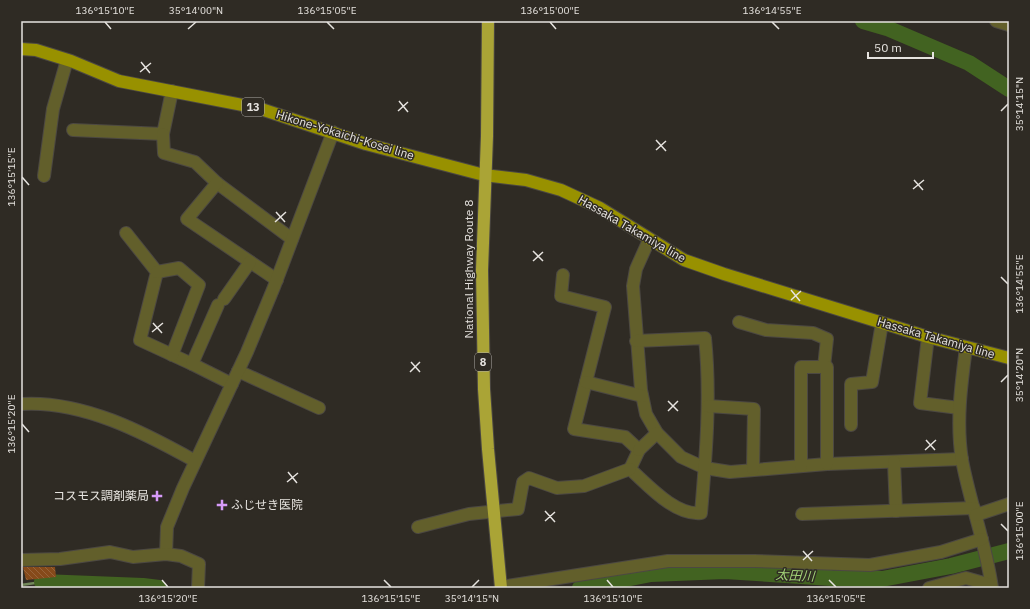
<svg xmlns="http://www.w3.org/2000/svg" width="1030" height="609" font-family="'IBM Plex Sans','Noto Sans JP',sans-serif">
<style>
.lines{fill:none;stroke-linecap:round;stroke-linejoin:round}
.stream{stroke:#73895a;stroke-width:2.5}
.river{stroke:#426321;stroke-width:16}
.building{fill:url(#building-back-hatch)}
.minor-casing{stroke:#4c4842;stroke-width:14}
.major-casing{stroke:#4c4842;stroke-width:14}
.highway-casing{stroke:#4c4842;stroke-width:14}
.minor{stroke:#625f2b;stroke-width:12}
.major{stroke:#989100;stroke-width:12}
.highway{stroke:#aaa436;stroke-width:12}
.ticks{fill:none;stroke:#e6e3df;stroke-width:1.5}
.poi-dot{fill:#d79bf9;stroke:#2f2b24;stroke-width:1.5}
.labels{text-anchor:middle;stroke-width:3;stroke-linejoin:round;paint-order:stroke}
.shield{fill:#2f2b24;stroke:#afaca7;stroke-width:1}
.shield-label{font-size:11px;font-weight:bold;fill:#e6e3df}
.street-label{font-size:12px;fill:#e6e3df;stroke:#2f2b24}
.poi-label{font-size:12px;fill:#e6e3df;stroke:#2f2b24;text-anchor:end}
.water-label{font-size:13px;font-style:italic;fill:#a0d175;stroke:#2f2b24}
.neatline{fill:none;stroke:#e6e3df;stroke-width:1.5}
.ticks-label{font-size:10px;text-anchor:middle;fill:#e6e3df}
</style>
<defs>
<pattern id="building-back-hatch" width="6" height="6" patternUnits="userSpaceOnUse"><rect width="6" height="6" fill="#864a1a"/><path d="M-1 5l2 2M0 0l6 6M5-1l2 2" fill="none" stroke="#97643b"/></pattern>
</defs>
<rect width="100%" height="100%" fill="#2f2b24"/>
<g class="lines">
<polyline class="stream" points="21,585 42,582"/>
<g class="river">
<polyline points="863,21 887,28 969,63 1009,89"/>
<polyline points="42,582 143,586 159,588"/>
<polyline points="580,588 651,574 725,571 832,578 882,579 951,566 1009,551"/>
</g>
</g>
<polygon class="building" points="23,567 55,567 56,577 26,580"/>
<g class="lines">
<defs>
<g id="minor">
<polyline points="996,21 1009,25"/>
<polyline points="73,130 163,134 172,91"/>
<polyline points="163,134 164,153 195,162 217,183 292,239"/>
<polyline points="44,176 53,109 67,60"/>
<polyline points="217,183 187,219 277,280"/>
<polyline points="126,233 157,272 140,340 192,364"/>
<polyline points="649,240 636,269 633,286 641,390 646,414 657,433 681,457 705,468 730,472 827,464 962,459"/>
<polyline points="157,272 179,268 199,285 172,355"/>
<path d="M 563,275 L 561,296 L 605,307 L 574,429 L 625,437 L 639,450 L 630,469 C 648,485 675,516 701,513 C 706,455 711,396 705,338 L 636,341"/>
<polyline points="224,299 250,262"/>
<polyline points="218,305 192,364 232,384"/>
<polyline points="739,322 766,330 813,333 827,339 824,367"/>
<polyline points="928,337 920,403 959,408"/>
<path d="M 966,348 C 961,385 956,423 962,460 C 970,503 986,544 992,588"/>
<polyline points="238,371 319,408"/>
<polyline points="586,382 642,396"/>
<path d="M 21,404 C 82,400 143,432 195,461"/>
<polyline points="708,406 754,409 753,469"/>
<polyline points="851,425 851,384 872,382 882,323"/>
<polyline points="639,450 657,433"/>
<polyline points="894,462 896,511"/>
<polyline points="801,466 801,367 827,367 827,464"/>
<polyline points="802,514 974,508"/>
<polyline points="976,515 1009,504"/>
<polyline points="418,527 469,514 518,509 523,482 529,478 557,488 584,486 630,469"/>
<polyline points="166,554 167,527 183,488 247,352 274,287 333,132"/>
<polyline points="21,560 60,559 110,552 133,557 166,554 181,556 199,564 198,588"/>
<polyline points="501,587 668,561 754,561 870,565 941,552 982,539"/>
<polyline points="929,588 966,578 991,585"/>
</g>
<polyline id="major" points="21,49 36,50 71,61 119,81 258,108 366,144 484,175 526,180 561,190 600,208 684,260 724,274 928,337 1009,358"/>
<polyline id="highway" points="488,21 487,136 482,270 484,389 488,449 501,588"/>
</defs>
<use href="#minor" class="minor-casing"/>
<use href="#major" class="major-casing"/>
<use href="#highway" class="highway-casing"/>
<use href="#minor" class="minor"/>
<use href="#major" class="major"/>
<use href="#highway" class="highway"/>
</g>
<path class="ticks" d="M 105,22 L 111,29M 327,22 L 334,29M 550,22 L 556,29M 772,22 L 779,29M 188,29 L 196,22M 141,62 L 150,73M 140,72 L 151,63M 399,101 L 408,112M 398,111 L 408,102M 1001,111 L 1008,104M 656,140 L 666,151M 656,150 L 666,141M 22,177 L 29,185M 914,180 L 923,190M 913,189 L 924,180M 276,212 L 285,222M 275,222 L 286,212M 533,251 L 543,261M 533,261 L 543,252M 1001,277 L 1008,284M 791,290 L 800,301M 791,300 L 801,291M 153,323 L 162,333M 152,332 L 163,323M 411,362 L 420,372M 410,372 L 420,362M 1001,382 L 1008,375M 668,401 L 678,411M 668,411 L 678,401M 22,424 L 29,432M 926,440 L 935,450M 925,450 L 936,440M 288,472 L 297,483M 287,482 L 298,473M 545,511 L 555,522M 545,521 L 555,512M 1001,524 L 1008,531M 803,551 L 812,561M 803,560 L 813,551M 162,580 L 168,587M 384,580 L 391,587M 607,580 L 613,587M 829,580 L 836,587M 472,587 L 479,580"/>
<g class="poi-dot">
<path d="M155 490h4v4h4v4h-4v4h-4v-4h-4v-4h4z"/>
<path d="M220 499h4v4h4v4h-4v4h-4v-4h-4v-4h4z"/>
</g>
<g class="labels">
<g class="shield">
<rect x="242" y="98" width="22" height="18" rx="3"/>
<rect x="475" y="353" width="16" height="18" rx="3"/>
</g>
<g class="shield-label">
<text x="253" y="111">13</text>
<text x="483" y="366">8</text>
</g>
<g class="street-label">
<text transform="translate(345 135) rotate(17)" y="4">Hikone-Yokaichi-Kosei line</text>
<text transform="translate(632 229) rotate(30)" y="4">Hassaka Takamiya line</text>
<text transform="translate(469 269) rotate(-90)" y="4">National Highway Route 8</text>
<text transform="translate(936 338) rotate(16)" y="4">Hassaka Takamiya line</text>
</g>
<g class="poi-label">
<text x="149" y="500">コスモス調剤薬局</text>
<text x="231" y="509" text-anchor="start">ふじせき医院</text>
</g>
<g class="water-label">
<text transform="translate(795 575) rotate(3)" y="5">太田川</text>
</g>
</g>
<rect width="1030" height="609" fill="none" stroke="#2f2b24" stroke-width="44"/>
<path d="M868 52v6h65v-6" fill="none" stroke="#e6e3df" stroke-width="2"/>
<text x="874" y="52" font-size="12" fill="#e6e3df" stroke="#2f2b24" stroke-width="3" paint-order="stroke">50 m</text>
<rect x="22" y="22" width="986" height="565" class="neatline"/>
<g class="ticks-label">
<text x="105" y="14">136°15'10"E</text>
<text x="196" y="14">35°14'00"N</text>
<text x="327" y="14">136°15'05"E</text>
<text x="550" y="14">136°15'00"E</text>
<text x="772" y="14">136°14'55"E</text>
<text transform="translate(1019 104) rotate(-90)" y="4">35°14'15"N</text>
<text transform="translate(11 177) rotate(-90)" y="4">136°15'15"E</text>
<text transform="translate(1019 284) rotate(-90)" y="4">136°14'55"E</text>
<text transform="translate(1019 375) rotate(-90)" y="4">35°14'20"N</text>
<text transform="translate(11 424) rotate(-90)" y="4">136°15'20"E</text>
<text transform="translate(1019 531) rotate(-90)" y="4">136°15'00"E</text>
<text x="168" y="602">136°15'20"E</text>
<text x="391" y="602">136°15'15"E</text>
<text x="472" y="602">35°14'15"N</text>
<text x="613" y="602">136°15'10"E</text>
<text x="836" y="602">136°15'05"E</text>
</g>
</svg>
